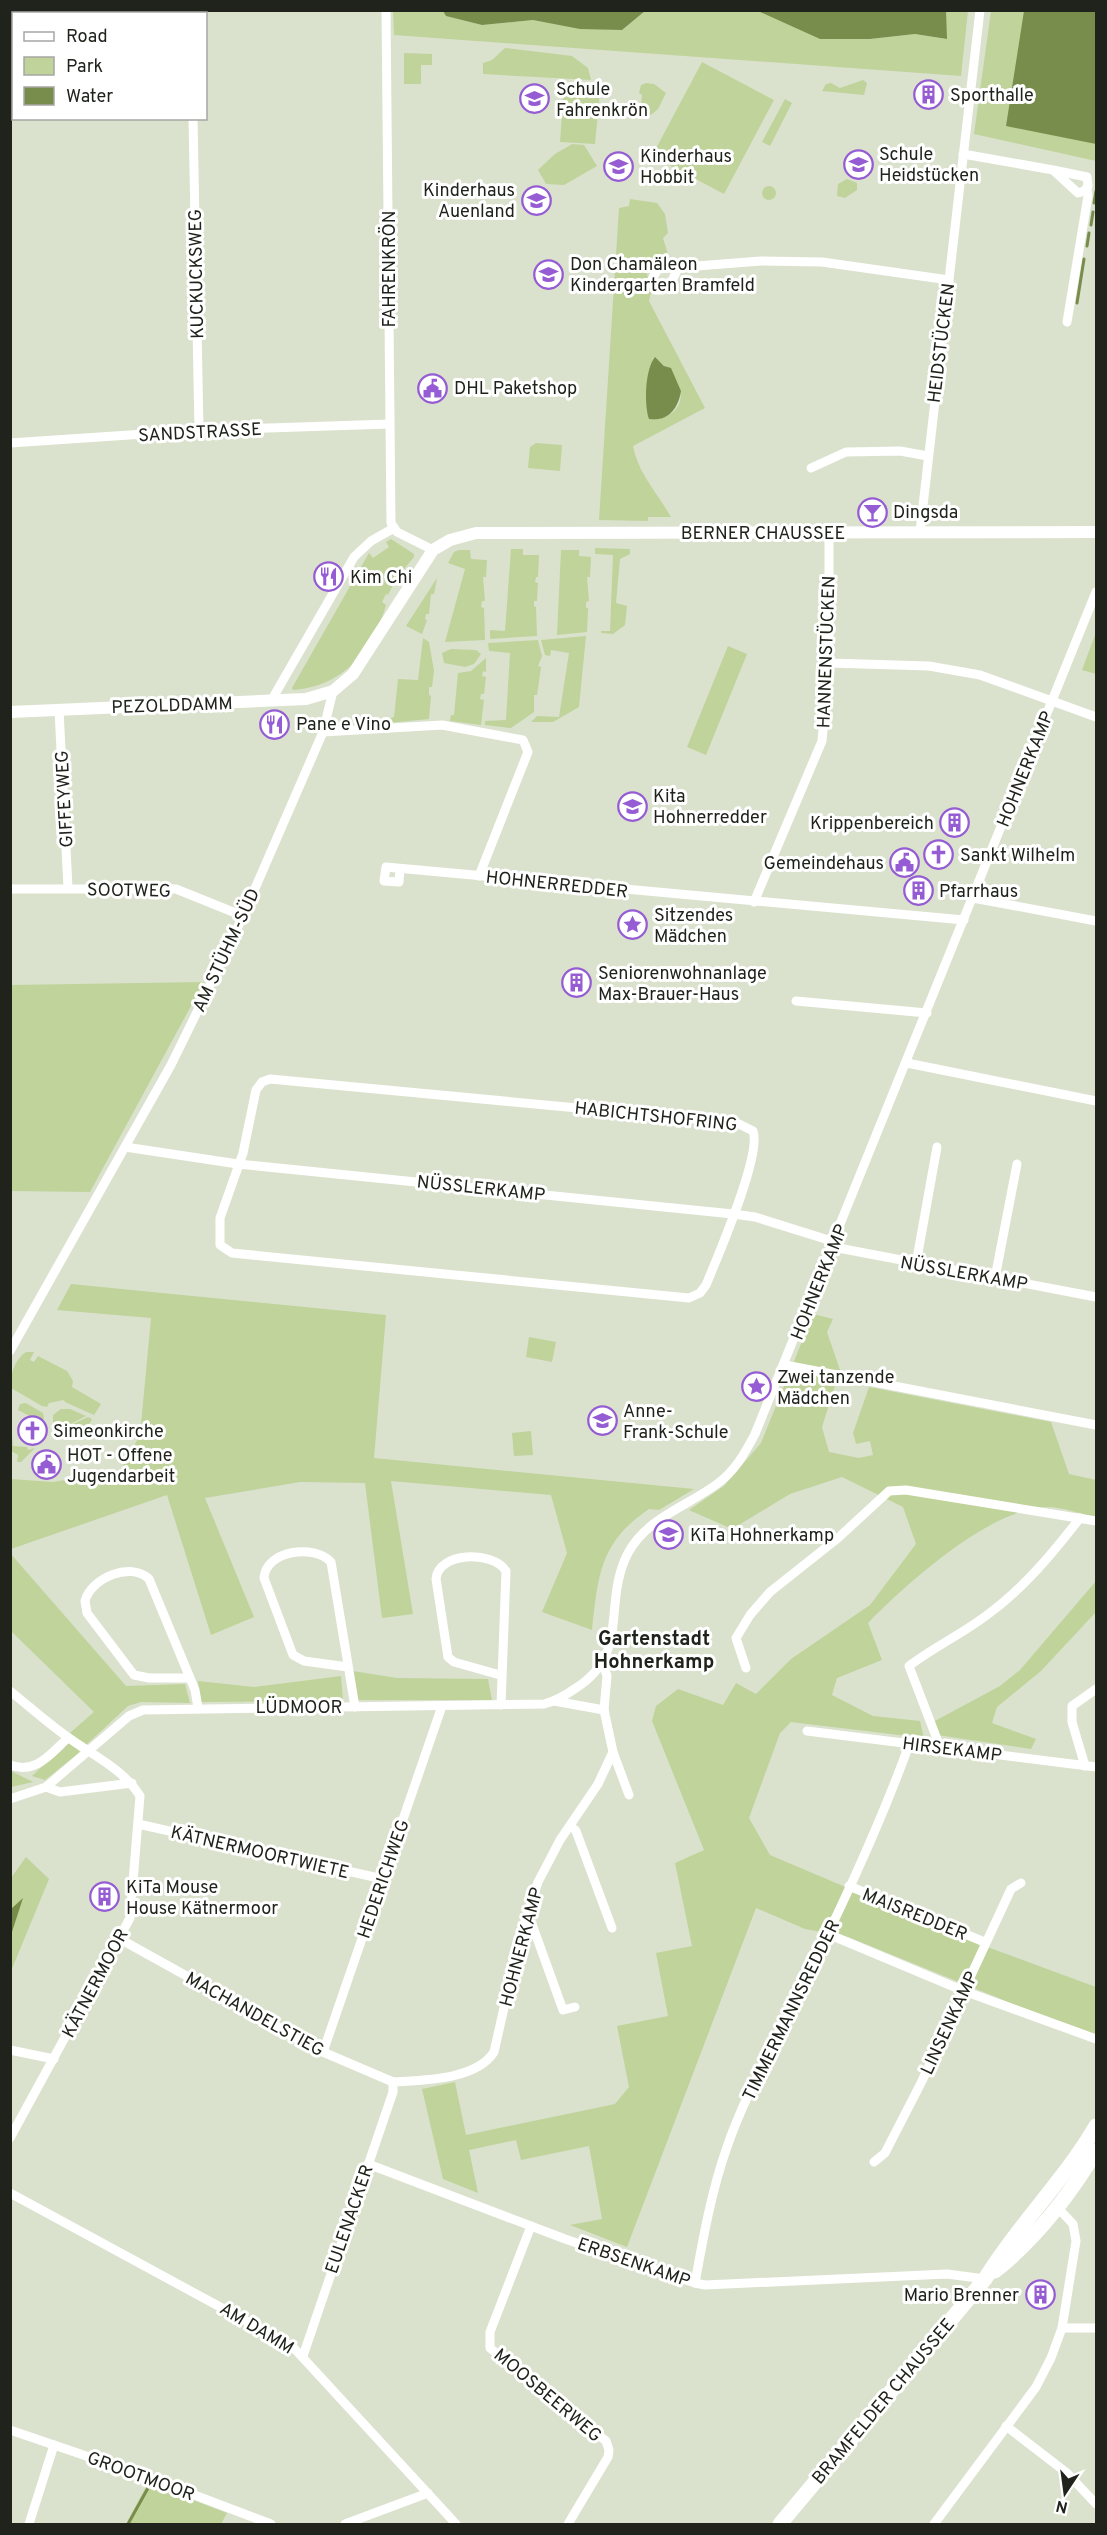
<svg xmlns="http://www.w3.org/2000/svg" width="1107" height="2535" font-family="Overpass,sans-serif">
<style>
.green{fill:#c0d39b;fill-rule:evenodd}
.water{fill:#788c4b}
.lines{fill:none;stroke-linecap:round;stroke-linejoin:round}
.stream{stroke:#788c4b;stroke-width:3}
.minor{stroke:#fff;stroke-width:9}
.tertiary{stroke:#fff;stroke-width:12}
.primary{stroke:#fff;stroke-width:15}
.labels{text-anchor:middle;stroke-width:6;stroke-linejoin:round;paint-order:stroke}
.poi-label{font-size:18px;fill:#20231b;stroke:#fff;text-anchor:start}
.street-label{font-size:18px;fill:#20231b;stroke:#fff}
.neighbourhood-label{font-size:20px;font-weight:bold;fill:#20231b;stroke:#fff}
</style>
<rect width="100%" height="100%" fill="#dae2cd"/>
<g class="green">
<polygon points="758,10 820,39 870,39 915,34 946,39 946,11 968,11 961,76 394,35 393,11 443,11 447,16 482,25 533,20 580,28 622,30 645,11"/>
<polygon points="991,11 1096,11 1096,161 974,134"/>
<polygon points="505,48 572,56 588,68 591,80 483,74 483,63 492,60"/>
<polygon points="404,53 432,54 432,65 421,65 421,84 404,84"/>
<polygon points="702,62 774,100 724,194 652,156"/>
<polygon points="863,80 867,83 864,95 822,91 826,84 831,83 840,88"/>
<polygon points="646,83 654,84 666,93 658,109 646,119 640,116 642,95 639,93 641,85"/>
<polygon points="564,88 600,91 595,144 560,142"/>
<polygon points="785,99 792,103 770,146 762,142"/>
<polygon points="572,144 584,145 597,166 564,185 546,184 538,170 555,154"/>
<polygon points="847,179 857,183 857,190 845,198 837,196 838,184"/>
<circle cx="769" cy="193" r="7"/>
<path d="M 630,199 L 657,203 L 665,214 L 668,233 L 663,238 L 670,261 L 644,266 L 652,288 L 649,301 L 705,408 L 633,446 C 639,475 657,492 671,517 L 648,517 L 648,521 L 599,520 L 619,208 L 629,206 ZM 653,358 C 683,374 696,413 653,420 C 640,404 649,377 653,358 Z"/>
<polygon points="536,443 562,445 560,471 528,468 530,447"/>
<path d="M 391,539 L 414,554 L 414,557 L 396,579 L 388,595 L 386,594 L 382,602 L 386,605 C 373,651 342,687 293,690 L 292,688 L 369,553 L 373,558 L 389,547 L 386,542 Z"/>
<polygon points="595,548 630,549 630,554 620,559 616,603 627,606 625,625 613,634 601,633 601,631 610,631 613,555 595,554"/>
<polygon points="511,549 523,549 523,555 539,555 538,577 536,577 535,582 538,583 537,601 534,601 534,606 536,607 537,636 490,639 490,630 505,631"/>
<polygon points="459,550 470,550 471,559 487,560 486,577 483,577 485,601 482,601 481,607 484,608 485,640 445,642 465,569 448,563 454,552"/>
<polygon points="561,550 579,550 579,556 591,557 590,577 587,577 589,601 586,602 586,608 588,608 587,632 557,635"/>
<polygon points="437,578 434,594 431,594 429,614 426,614 425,619 427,620 422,634 406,626"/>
<polygon points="1096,632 1096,674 1082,670"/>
<polygon points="586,636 579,707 553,722 531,722 537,716 559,717 569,653 551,650 550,656 545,655 541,640"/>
<polygon points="423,638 429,642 434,671 432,687 429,687 429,695 431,696 429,719 387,723 387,719 394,717 398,679 418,680"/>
<polygon points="538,640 542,656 538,666 541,667 537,695 534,695 534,712 511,728 485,725 485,721 506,720 510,653 489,651 488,643"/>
<polygon points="728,646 747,654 706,755 687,747"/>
<polygon points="451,649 476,650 481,654 474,664 465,667 444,663 442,653"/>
<polygon points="486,658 486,672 483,671 482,676 486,677 484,694 481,694 480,699 484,700 481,725 450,721 451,715 454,715 458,673 471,671"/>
<polygon points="204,982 90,1192 11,1191 11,985"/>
<path d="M 71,1284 L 386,1315 L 374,1458 L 694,1489 L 659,1510 L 649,1509 C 600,1542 598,1575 592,1630 L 542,1612 L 567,1553 L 551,1495 L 391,1481 L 413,1614 L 382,1618 L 365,1483 L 300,1482 L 205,1498 L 254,1617 L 211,1635 L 167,1495 L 11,1549 L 11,1479 L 53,1482 L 120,1471 L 140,1435 L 151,1318 L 57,1310 Z"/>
<path d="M 813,1314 L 833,1319 L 827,1332 L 840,1370 L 822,1427 L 829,1452 L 859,1458 L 873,1455 L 870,1441 L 856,1444 L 853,1433 L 869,1387 L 1051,1422 L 1069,1474 L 1096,1480 L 1096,1517 C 1081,1514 1062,1507 1047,1507 C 990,1508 906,1584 868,1623 L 882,1660 L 837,1678 L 832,1695 L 873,1716 L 920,1721 L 924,1738 L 791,1722 L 780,1733 L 749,1818 L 770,1855 L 982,1945 L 1096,1987 L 1096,2034 L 1080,2031 L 848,1937 L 805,1929 L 756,1908 L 627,2247 L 570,2225 L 602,2219 L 589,2146 L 521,2160 L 516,2140 L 469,2150 L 478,2193 L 443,2179 L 422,2089 L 455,2082 L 466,2135 L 615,2104 L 629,2087 L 617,2026 L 668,2016 L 656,1953 L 692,1946 L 675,1863 L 704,1850 L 652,1721 L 656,1706 L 678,1689 L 723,1705 L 736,1683 L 756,1694 L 791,1659 L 870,1605 L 916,1544 L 903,1507 L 842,1477 L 790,1494 L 732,1529 L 689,1510 L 724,1486 L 761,1443 Z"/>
<polygon points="529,1337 556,1342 552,1362 526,1357"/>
<path d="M 26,1352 L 34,1352 L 30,1360 L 34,1362 L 38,1356 L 67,1371 L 73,1381 L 72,1387 L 101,1404 L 94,1415 L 65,1402 L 64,1400 L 49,1403 L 47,1407 L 42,1406 L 11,1388 C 10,1375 14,1360 26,1352 Z"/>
<polygon points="26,1403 43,1413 44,1418 41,1422 18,1410 20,1404"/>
<polygon points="61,1409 70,1409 86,1416 59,1430 53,1422 53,1415"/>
<path d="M 88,1417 L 92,1419 C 89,1427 80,1433 71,1433 L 69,1431 L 71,1425 Z"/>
<polygon points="11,1425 13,1446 27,1447 28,1450 35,1448 21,1462 17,1462 18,1455 11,1451"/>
<polygon points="531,1431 533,1455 514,1456 512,1433"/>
<polygon points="10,1553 126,1686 185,1684 190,1703 141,1702 128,1706 85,1746 70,1733 94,1712 11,1631"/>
<polygon points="1096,1581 1096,1612 1041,1671 997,1707 992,1723 1036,1739 1031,1749 937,1735 933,1722 1000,1686 1020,1670"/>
<polygon points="353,1671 397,1678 488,1679 492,1700 355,1700"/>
<polygon points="341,1676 343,1701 200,1702 198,1681 254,1687"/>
<polygon points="69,1741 80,1752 45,1780 32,1776"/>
<polygon points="10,1771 11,1771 33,1782 11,1787"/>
<polygon points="26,1857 49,1879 11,1971 11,1878"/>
<polygon points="148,2483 227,2513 221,2524 126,2524"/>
</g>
<g class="water">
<polygon points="443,11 645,11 622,30 580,29 533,20 482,25 446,16"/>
<polygon points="758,11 946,11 947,39 915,34 870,39 820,39"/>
<polygon points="1024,11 1096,11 1096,144 1006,126"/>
<path d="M 655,357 L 664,366 L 671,368 L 681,391 C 678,409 668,422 649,419 C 644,404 645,369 655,357 Z"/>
<polygon points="23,1898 11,1935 11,1909"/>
</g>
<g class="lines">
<g class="stream">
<polyline points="1094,203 1096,191"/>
<polyline points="1091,225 1093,212"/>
<polyline points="1087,246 1089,233"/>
<polyline points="1077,303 1084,259"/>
<polyline points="128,2524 148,2488"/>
</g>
<g class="minor">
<polyline points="191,10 191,14"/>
<polyline points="386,10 391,523 397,532 433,550"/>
<polyline points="193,118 199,430"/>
<polyline points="963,154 1053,170 1078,193 1084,191 1088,186 1087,177 1053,170"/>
<polyline points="678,268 672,281 663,290 655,290 651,281 658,269 761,261 822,262 949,280"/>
<polyline points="1067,322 1088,196 1087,189"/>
<polyline points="10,443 204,430 389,424"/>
<polyline points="811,468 846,452 900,451 928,456"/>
<polyline points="920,532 980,10"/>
<polyline points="829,663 929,666 980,675 1096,717"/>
<polyline points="271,701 354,557 371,541 394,528"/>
<polyline points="59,710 68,888"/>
<polyline points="323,732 442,725 523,740 528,752 479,876"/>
<polyline points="400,869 399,882 384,881 386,867 964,920"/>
<polyline points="10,889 176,889 243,916"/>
<polyline points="973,898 1096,921"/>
<polyline points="754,902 822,741 829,663 829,532"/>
<polyline points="796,1001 927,1013"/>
<polyline points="907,1063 1096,1101"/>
<path d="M 270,1079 L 737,1123 L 753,1131 C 762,1155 717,1258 706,1285 L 700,1293 L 689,1298 L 232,1253 L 220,1245 L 220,1218 L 243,1153 L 256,1090 L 262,1082 Z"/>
<polyline points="125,1147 238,1164 733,1214 755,1217 835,1242"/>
<polyline points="833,1247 1096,1297"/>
<polyline points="916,1264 937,1147"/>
<polyline points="995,1278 1017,1164"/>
<polyline points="10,1351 171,1065 196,1014 243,916 323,732 333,691"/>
<polyline points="785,1365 1096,1425"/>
<path d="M 348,1667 L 304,1661 L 293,1655 L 264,1578 C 266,1550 314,1544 331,1562 L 355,1707"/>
<polyline points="746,1668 736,1638 750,1615 770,1592 838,1538 889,1491 906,1490 1096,1521"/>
<path d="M 500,1675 L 454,1662 L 448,1657 L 436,1579 C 438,1552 492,1550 506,1571 L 501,1705"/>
<path d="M 190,1678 L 149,1678 L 134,1675 L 87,1613 L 85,1601 C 91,1578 131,1561 149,1579 L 195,1690 L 198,1708"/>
<path d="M 10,1691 C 30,1707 49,1724 69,1738 C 94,1756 123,1769 140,1796 L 130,1918 L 10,2138"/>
<polyline points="554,1701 604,1710"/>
<polyline points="807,1731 1096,1767"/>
<path d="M 940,1747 L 909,1666 C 934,1647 962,1634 987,1615 C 1024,1588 1052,1554 1080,1518"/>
<polyline points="613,1752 629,1795"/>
<path d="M 10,1765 C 36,1775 51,1753 68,1738"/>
<polyline points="1085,1766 1072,1722 1072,1706 1096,1689"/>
<polyline points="46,1787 60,1792 132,1783"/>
<path d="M 10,1799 L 46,1787 L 129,1716 L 143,1710 L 544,1704 C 556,1701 566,1695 576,1688 C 631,1653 602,1603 628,1553 C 647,1518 686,1507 717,1484 C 735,1471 745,1453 755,1434 L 1096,592"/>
<polyline points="138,1824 383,1879"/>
<polyline points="571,1826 576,1831 612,1928"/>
<polyline points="849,1886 982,1941"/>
<polyline points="524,1924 533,1927 563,2010 575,2007"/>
<polyline points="828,1934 964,1991 1096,2039"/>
<polyline points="120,1939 323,2052 393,2082"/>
<polyline points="10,2050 54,2059"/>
<polyline points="323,2052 442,1706"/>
<path d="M 393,2082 C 424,2080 476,2080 494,2052 L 520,1937 L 538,1882 L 560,1840 L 598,1784 L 613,1752 L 604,1710 L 607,1676 L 603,1664"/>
<polyline points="874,2162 885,2153 922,2081 1011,1889 1021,1883"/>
<polyline points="368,2164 565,2239 695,2283 705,2285 947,2274 985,2279"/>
<polyline points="10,2193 292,2346 456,2524"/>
<polyline points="531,2226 490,2332 490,2348 606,2441 609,2450 608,2457 568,2524"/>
<path d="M 695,2283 C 703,2239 711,2193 726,2150 C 743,2099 771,2050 795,2002 C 836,1918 877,1833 909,1745"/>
<polyline points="1062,2328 1096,2328"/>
<polyline points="303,2356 393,2092 393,2082"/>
<polyline points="1006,2426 1067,2473 1096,2504"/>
<polyline points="10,2430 139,2474 271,2524"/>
<polyline points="29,2524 54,2445"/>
<polyline points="345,2524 428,2493"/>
<polyline points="934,2524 1036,2387 1051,2358 1062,2328 1076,2241 1073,2224 1057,2207"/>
</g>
<polyline class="tertiary" points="10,712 306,699 333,691 353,674 433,550 450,540 476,533 1096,532"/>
<g class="primary">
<path d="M 995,2271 C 1035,2239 1069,2196 1096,2151"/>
<path d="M 780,2524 L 985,2279 C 1018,2225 1064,2181 1096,2126"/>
</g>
</g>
<defs>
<symbol id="building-ring" viewBox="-11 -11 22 22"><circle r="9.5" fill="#fff" stroke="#955cd4" stroke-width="1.5"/><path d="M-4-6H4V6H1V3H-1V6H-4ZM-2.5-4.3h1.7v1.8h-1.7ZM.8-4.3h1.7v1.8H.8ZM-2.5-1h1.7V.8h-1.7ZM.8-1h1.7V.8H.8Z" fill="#955cd4"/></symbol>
<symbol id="school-ring" viewBox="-11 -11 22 22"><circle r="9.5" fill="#fff" stroke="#955cd4" stroke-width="1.5"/><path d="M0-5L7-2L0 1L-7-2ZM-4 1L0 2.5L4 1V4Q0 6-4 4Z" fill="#955cd4"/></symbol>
<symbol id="civic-ring" viewBox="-11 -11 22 22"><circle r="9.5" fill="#fff" stroke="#955cd4" stroke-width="1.5"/><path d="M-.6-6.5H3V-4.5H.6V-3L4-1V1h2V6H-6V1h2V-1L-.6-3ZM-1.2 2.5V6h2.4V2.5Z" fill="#955cd4"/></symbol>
<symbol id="bar-ring" viewBox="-11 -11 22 22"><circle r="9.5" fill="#fff" stroke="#955cd4" stroke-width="1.5"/><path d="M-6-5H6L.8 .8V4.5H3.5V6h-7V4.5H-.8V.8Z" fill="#955cd4"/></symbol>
<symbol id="restaurant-ring" viewBox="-11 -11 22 22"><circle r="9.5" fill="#fff" stroke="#955cd4" stroke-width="1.5"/><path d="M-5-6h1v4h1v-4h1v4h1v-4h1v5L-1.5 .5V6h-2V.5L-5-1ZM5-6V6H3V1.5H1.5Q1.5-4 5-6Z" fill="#955cd4"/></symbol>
<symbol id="church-ring" viewBox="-11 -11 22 22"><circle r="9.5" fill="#fff" stroke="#955cd4" stroke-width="1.5"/><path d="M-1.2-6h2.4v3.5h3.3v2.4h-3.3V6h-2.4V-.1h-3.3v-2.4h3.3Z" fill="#955cd4"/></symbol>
<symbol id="sight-ring" viewBox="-11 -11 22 22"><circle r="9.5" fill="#fff" stroke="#955cd4" stroke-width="1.5"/><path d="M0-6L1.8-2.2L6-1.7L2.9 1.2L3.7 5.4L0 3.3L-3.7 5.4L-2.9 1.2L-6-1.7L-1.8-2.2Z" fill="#955cd4"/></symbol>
</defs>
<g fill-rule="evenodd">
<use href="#building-ring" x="912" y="78" width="33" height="33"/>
<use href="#school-ring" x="518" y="82" width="33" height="33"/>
<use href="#school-ring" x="842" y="148" width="33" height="33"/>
<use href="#school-ring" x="602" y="150" width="33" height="33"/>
<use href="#school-ring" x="520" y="184" width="33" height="33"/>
<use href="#school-ring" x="532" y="258" width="33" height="33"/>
<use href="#civic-ring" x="416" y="372" width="33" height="33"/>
<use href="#bar-ring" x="856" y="496" width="33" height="33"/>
<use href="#restaurant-ring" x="312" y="560" width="33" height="33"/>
<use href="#restaurant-ring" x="258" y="708" width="33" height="33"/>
<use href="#school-ring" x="616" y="790" width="33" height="33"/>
<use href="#building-ring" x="938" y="806" width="33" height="33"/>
<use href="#church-ring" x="922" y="838" width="33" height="33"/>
<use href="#civic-ring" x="888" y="846" width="33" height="33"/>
<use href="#building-ring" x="902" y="874" width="33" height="33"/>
<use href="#sight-ring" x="616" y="908" width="33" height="33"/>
<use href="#building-ring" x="560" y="966" width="33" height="33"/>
<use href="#sight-ring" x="740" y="1370" width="33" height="33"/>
<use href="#school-ring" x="586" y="1404" width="33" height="33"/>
<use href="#church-ring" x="16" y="1414" width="33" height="33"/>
<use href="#civic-ring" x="30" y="1448" width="33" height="33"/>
<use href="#school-ring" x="652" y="1518" width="33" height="33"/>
<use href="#building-ring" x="88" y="1880" width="33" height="33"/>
<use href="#building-ring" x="1024" y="2278" width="33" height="33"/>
</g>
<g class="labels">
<g class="poi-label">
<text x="556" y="95">Schule<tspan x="556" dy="21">Fahrenkrön</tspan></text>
<text x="950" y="101">Sporthalle</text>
<text x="879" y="160">Schule<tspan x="879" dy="21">Heidstücken</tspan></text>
<text x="640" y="162">Kinderhaus<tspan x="640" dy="21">Hobbit</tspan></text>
<text x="515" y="196" text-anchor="end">Kinderhaus<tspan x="515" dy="21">Auenland</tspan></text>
<text x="570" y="270">Don Chamäleon<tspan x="570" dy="21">Kindergarten Bramfeld</tspan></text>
<text x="454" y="394">DHL Paketshop</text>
<text x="893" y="518">Dingsda</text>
<text x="350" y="583">Kim Chi</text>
<text x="296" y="730">Pane e Vino</text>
<text x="653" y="802">Kita<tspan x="653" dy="21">Hohnerredder</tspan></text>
<text x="934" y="829" text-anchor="end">Krippenbereich</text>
<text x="960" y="861">Sankt Wilhelm</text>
<text x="884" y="869" text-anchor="end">Gemeindehaus</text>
<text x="939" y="897">Pfarrhaus</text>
<text x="654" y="921">Sitzendes<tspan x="654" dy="21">Mädchen</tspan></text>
<text x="598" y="979">Seniorenwohnanlage<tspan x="598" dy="21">Max-Brauer-Haus</tspan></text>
<text x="777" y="1383">Zwei tanzende<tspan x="777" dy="21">Mädchen</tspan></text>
<text x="623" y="1417">Anne-<tspan x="623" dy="21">Frank-Schule</tspan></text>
<text x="53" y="1437">Simeonkirche</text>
<text x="67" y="1461">HOT - Offene<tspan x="67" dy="21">Jugendarbeit</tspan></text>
<text x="690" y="1541">KiTa Hohnerkamp</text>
<text x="126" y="1893">KiTa Mouse<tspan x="126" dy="21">House Kätnermoor</tspan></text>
<text x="1019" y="2301" text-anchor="end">Mario Brenner</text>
</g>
<g class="street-label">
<text transform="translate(389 269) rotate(-90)" y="6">FAHRENKRÖN</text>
<text transform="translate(196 274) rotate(-91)" y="6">KUCKUCKSWEG</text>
<text transform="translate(941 343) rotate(-83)" y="6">HEIDSTÜCKEN</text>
<text transform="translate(200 432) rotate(-3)" y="6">SANDSTRASSE</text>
<text x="763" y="539">BERNER CHAUSSEE</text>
<text transform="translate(826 652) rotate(-88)" y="6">HANNENSTÜCKEN</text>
<text transform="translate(172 705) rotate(-2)" y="6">PEZOLDDAMM</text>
<text transform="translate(1025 769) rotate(-68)" y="6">HOHNERKAMP</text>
<text transform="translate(64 799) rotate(-93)" y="6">GIFFEYWEG</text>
<text transform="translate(557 884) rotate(6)" y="6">HOHNERREDDER</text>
<text transform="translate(129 890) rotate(1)" y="6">SOOTWEG</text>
<text transform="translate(226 950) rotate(-65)" y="6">AM STÜHM-SÜD</text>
<text transform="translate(656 1116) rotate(6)" y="6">HABICHTSHOFRING</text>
<text transform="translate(481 1188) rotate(6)" y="6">NÜSSLERKAMP</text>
<text transform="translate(964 1273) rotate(10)" y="6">NÜSSLERKAMP</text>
<text transform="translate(819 1282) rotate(-68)" y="6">HOHNERKAMP</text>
<text x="299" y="1713">LÜDMOOR</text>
<text transform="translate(952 1749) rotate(7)" y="6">HIRSEKAMP</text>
<text transform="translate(260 1852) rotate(13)" y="6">KÄTNERMOORTWIETE</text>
<text transform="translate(383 1879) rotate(-71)" y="6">HEDERICHWEG</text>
<text transform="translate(915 1914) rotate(22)" y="6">MAISREDDER</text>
<text transform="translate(521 1947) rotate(-75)" y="6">HOHNERKAMP</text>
<text transform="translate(95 1983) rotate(-62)" y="6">KÄTNERMOOR</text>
<text transform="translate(791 2010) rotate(-64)" y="6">TIMMERMANNSREDDER</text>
<text transform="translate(255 2014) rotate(29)" y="6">MACHANDELSTIEG</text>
<text transform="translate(949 2023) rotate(-65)" y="6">LINSENKAMP</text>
<text transform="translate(349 2219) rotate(-71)" y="6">EULENACKER</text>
<text transform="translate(634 2262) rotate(19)" y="6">ERBSENKAMP</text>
<text transform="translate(257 2328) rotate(31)" y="6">AM DAMM</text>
<text transform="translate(548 2395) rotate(40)" y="6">MOOSBEERWEG</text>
<text transform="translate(883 2401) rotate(-50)" y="6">BRAMFELDER CHAUSSEE</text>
<text transform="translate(141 2476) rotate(20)" y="6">GROOTMOOR</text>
</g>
<g class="neighbourhood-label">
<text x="654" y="1645">Gartenstadt<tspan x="654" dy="23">Hohnerkamp</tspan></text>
</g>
</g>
<rect width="1107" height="2535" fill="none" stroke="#20231b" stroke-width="24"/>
<rect x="12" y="12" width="195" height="108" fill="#ffffff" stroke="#a6a7a4" stroke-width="1.5"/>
<rect x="24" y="32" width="30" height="9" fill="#ffffff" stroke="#a6a7a4" stroke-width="1.5"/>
<text x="66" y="42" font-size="18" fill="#20231b">Road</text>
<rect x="24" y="57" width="30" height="18" fill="#c0d39b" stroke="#a6a7a4" stroke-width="1.5"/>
<text x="66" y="72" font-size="18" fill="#20231b">Park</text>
<rect x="24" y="87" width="30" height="18" fill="#788c4b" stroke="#a6a7a4" stroke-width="1.5"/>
<text x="66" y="102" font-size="18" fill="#20231b">Water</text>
<g transform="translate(1065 2493) rotate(193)" stroke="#ffffff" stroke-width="4.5" paint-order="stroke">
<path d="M0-4.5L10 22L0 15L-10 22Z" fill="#20231b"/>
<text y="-9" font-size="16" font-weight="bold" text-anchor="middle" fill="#20231b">N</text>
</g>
</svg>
